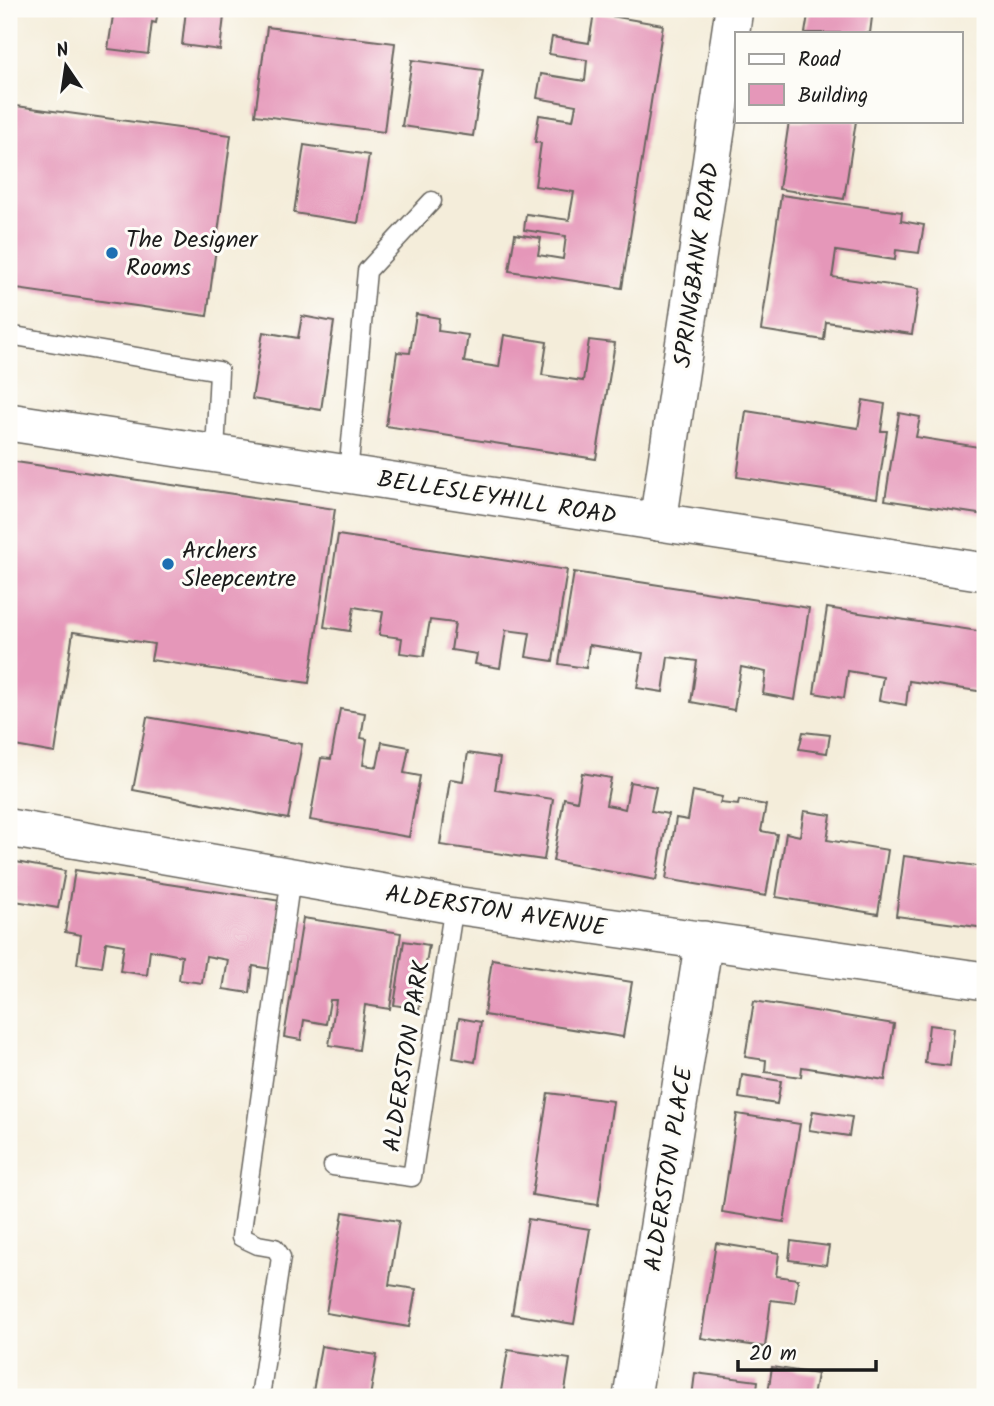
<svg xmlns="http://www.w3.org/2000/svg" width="994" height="1406" font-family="Kalam,sans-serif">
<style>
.building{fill:#e597b9}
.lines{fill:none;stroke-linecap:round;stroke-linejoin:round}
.service-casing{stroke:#68655e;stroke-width:21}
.minor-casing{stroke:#68655e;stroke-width:40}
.service{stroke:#fff;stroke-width:18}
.minor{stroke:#fff;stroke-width:37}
.poi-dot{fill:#1f6fb2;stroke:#fdfcf7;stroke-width:2.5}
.labels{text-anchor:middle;stroke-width:6;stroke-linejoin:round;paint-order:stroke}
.poi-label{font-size:24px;fill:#1c1c1c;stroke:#fdfcf7;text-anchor:start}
.street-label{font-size:24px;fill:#1c1c1c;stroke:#fdfcf7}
</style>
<rect width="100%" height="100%" fill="#fdfcf7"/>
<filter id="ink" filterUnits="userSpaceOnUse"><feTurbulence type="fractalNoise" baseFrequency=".0143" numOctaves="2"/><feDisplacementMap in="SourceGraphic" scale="14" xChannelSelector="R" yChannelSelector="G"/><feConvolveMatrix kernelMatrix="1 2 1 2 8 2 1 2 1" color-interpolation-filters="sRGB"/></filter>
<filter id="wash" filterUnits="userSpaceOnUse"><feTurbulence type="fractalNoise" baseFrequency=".00686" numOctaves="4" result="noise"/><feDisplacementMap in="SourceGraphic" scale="28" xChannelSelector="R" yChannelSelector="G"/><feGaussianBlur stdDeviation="1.57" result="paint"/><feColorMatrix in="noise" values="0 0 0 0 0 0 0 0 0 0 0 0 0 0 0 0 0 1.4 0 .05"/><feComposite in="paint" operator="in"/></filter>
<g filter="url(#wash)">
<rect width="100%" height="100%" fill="#f4edda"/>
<g id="blocks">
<g class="building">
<polygon points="114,9 158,9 156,23 152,22 148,54 108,49"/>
<polygon points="809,9 873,9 870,33 805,33"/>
<polygon points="186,10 224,16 220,50 182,45"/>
<polygon points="594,13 663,25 622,288 509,271 515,234 541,238 538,255 563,259 566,236 524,230 526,214 569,220 574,192 535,186 541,143 535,142 539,115 573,120 576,105 537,98 541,74 585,81 587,60 549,54 552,37 589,43"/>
<polygon points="267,27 395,43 384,132 255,115"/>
<polygon points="412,60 483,70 473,136 402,126"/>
<polygon points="9,105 231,135 207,316 9,288"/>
<polygon points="789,121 856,121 844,199 779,189"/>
<polygon points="304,145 369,155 358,223 294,213"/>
<polygon points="781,195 902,212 901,221 924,225 919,253 896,250 895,260 836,251 833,272 832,277 919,289 912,334 826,322 824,340 761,330"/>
<polygon points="416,314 439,318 438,331 468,335 464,362 499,367 504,335 547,342 542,375 583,381 589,340 615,343 596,459 386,426 397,352 410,353"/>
<polygon points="302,316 334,322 321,410 252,399 263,332 298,338"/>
<polygon points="863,400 885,404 881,431 887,431 877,498 737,477 746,411 858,428"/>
<polygon points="899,413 920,417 916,437 985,448 985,515 885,500"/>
<polygon points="9,461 335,509 309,683 151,660 154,644 73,632 55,753 9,745"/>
<polygon points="338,535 567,570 553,661 526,657 530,633 506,630 500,668 475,664 477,654 451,650 455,623 430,620 424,656 400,653 402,638 379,635 383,612 354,607 350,631 324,627"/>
<polygon points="574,572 809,608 795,700 763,694 766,672 741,667 734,710 691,702 697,661 668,657 663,692 637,688 643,653 589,645 586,668 559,664"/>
<polygon points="827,608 985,632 985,692 909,681 906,705 879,700 883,677 848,671 844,698 814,693"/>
<polygon points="340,709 365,713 361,738 367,739 363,765 377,767 382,742 409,747 404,773 420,776 409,837 310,820 321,758 331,759"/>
<polygon points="147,717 302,744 288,819 133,790"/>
<polygon points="803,732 830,735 827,753 799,749"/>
<polygon points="468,753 500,758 495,790 553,799 544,860 440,845 450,779 463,781"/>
<polygon points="582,773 611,778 606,805 617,807 625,809 630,782 656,787 651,811 668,814 656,880 553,861 564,798 577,801"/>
<polygon points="693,791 722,797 720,803 738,805 739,800 766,805 761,831 777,834 766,896 666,879 676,818 688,820"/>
<polygon points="804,811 831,815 827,840 888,850 878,914 776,897 786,833 800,836"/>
<polygon points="904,856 985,867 985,928 896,916"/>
<polygon points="16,862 65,871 58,908 9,900"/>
<polygon points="75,870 281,901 271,969 253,966 250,993 223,989 228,960 206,956 202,983 179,980 182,956 150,950 147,975 120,971 124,945 106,942 102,967 77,964 81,935 65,932"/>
<polygon points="303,918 401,933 390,1009 365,1005 359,1050 329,1045 336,1000 330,1000 326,1024 304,1020 301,1040 284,1037"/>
<polygon points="404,941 429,945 419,1009 394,1005"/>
<polygon points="492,959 632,982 623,1037 484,1015"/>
<polygon points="754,1001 894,1024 885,1080 802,1067 801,1077 765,1072 766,1060 745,1057"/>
<polygon points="459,1018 481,1022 475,1062 453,1058"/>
<polygon points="929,1025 954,1028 950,1066 925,1063"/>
<polygon points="742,1075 781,1081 777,1104 739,1098"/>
<polygon points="548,1093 613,1101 598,1205 532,1195"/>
<polygon points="813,1111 852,1117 849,1136 809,1130"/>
<polygon points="737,1114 800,1124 784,1222 722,1212"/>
<polygon points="343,1212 399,1221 389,1285 416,1289 409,1327 326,1313"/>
<polygon points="528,1219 590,1229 574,1324 512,1314"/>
<polygon points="791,1241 829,1246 826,1265 789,1260"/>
<polygon points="716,1243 779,1253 776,1276 798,1279 795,1303 771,1300 765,1347 701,1338"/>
<polygon points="321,1346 377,1355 370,1397 312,1397"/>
<polygon points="508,1350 570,1359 564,1397 500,1397"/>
<polygon points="772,1367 817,1374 813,1397 768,1393"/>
<polygon points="695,1373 758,1381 756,1397 692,1397"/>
</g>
</g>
</g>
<g filter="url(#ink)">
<use href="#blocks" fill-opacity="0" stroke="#68655e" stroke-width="2"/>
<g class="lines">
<defs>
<g id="service">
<polyline points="9,335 219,371 215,453"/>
<polyline points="348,474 367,271 432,201"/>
<polyline points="333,1166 412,1177 454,905"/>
<polyline points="260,1397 281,1257 275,1248 258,1245 241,1237 291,877"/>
</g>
<g id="minor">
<polyline points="9,422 985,572"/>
<polyline points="658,522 734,9"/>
<polyline points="9,828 454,905 985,981"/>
<polyline points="632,1397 704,940"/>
</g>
</defs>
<use href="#service" class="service-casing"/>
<use href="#minor" class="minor-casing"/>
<use href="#service" class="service"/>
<use href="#minor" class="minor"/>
</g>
</g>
<g class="poi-dot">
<circle cx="112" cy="253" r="7"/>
<circle cx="168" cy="564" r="7"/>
</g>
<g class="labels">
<g class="poi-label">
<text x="126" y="247">The Designer<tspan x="126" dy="28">Rooms</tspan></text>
<text x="182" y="558">Archers<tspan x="182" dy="28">Sleepcentre</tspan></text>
</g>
<g class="street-label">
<text transform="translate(696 265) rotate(-82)" y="8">SPRINGBANK ROAD</text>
<text transform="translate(497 497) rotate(9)" y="8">BELLESLEYHILL ROAD</text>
<text transform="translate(496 910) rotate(9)" y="8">ALDERSTON AVENUE</text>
<text transform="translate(406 1056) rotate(-81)" y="8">ALDERSTON PARK</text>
<text transform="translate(668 1169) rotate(-81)" y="8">ALDERSTON PLACE</text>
</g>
</g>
<rect width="994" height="1406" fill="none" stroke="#fdfcf7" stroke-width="35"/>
<rect x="735" y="32" width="228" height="91" fill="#fdfcf7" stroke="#a3a29f" stroke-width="2"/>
<rect x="749" y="54" width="35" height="10" fill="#ffffff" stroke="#a3a29f" stroke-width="2"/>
<text x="798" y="66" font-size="21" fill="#1c1c1c">Road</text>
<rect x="749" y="84" width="35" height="21" fill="#e597b9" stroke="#a3a29f" stroke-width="2"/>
<text x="798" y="102" font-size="21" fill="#1c1c1c">Building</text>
<g transform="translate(66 66) rotate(347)" stroke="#fdfcf7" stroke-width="5" paint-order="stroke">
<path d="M0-5L12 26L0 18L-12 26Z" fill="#1c1c1c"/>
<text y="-10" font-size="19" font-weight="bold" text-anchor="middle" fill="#1c1c1c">N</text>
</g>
<path d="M738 1360v10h138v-10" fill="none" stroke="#1c1c1c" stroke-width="3.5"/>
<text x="749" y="1360" font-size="21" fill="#1c1c1c" stroke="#fdfcf7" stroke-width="5" paint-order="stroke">20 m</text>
</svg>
